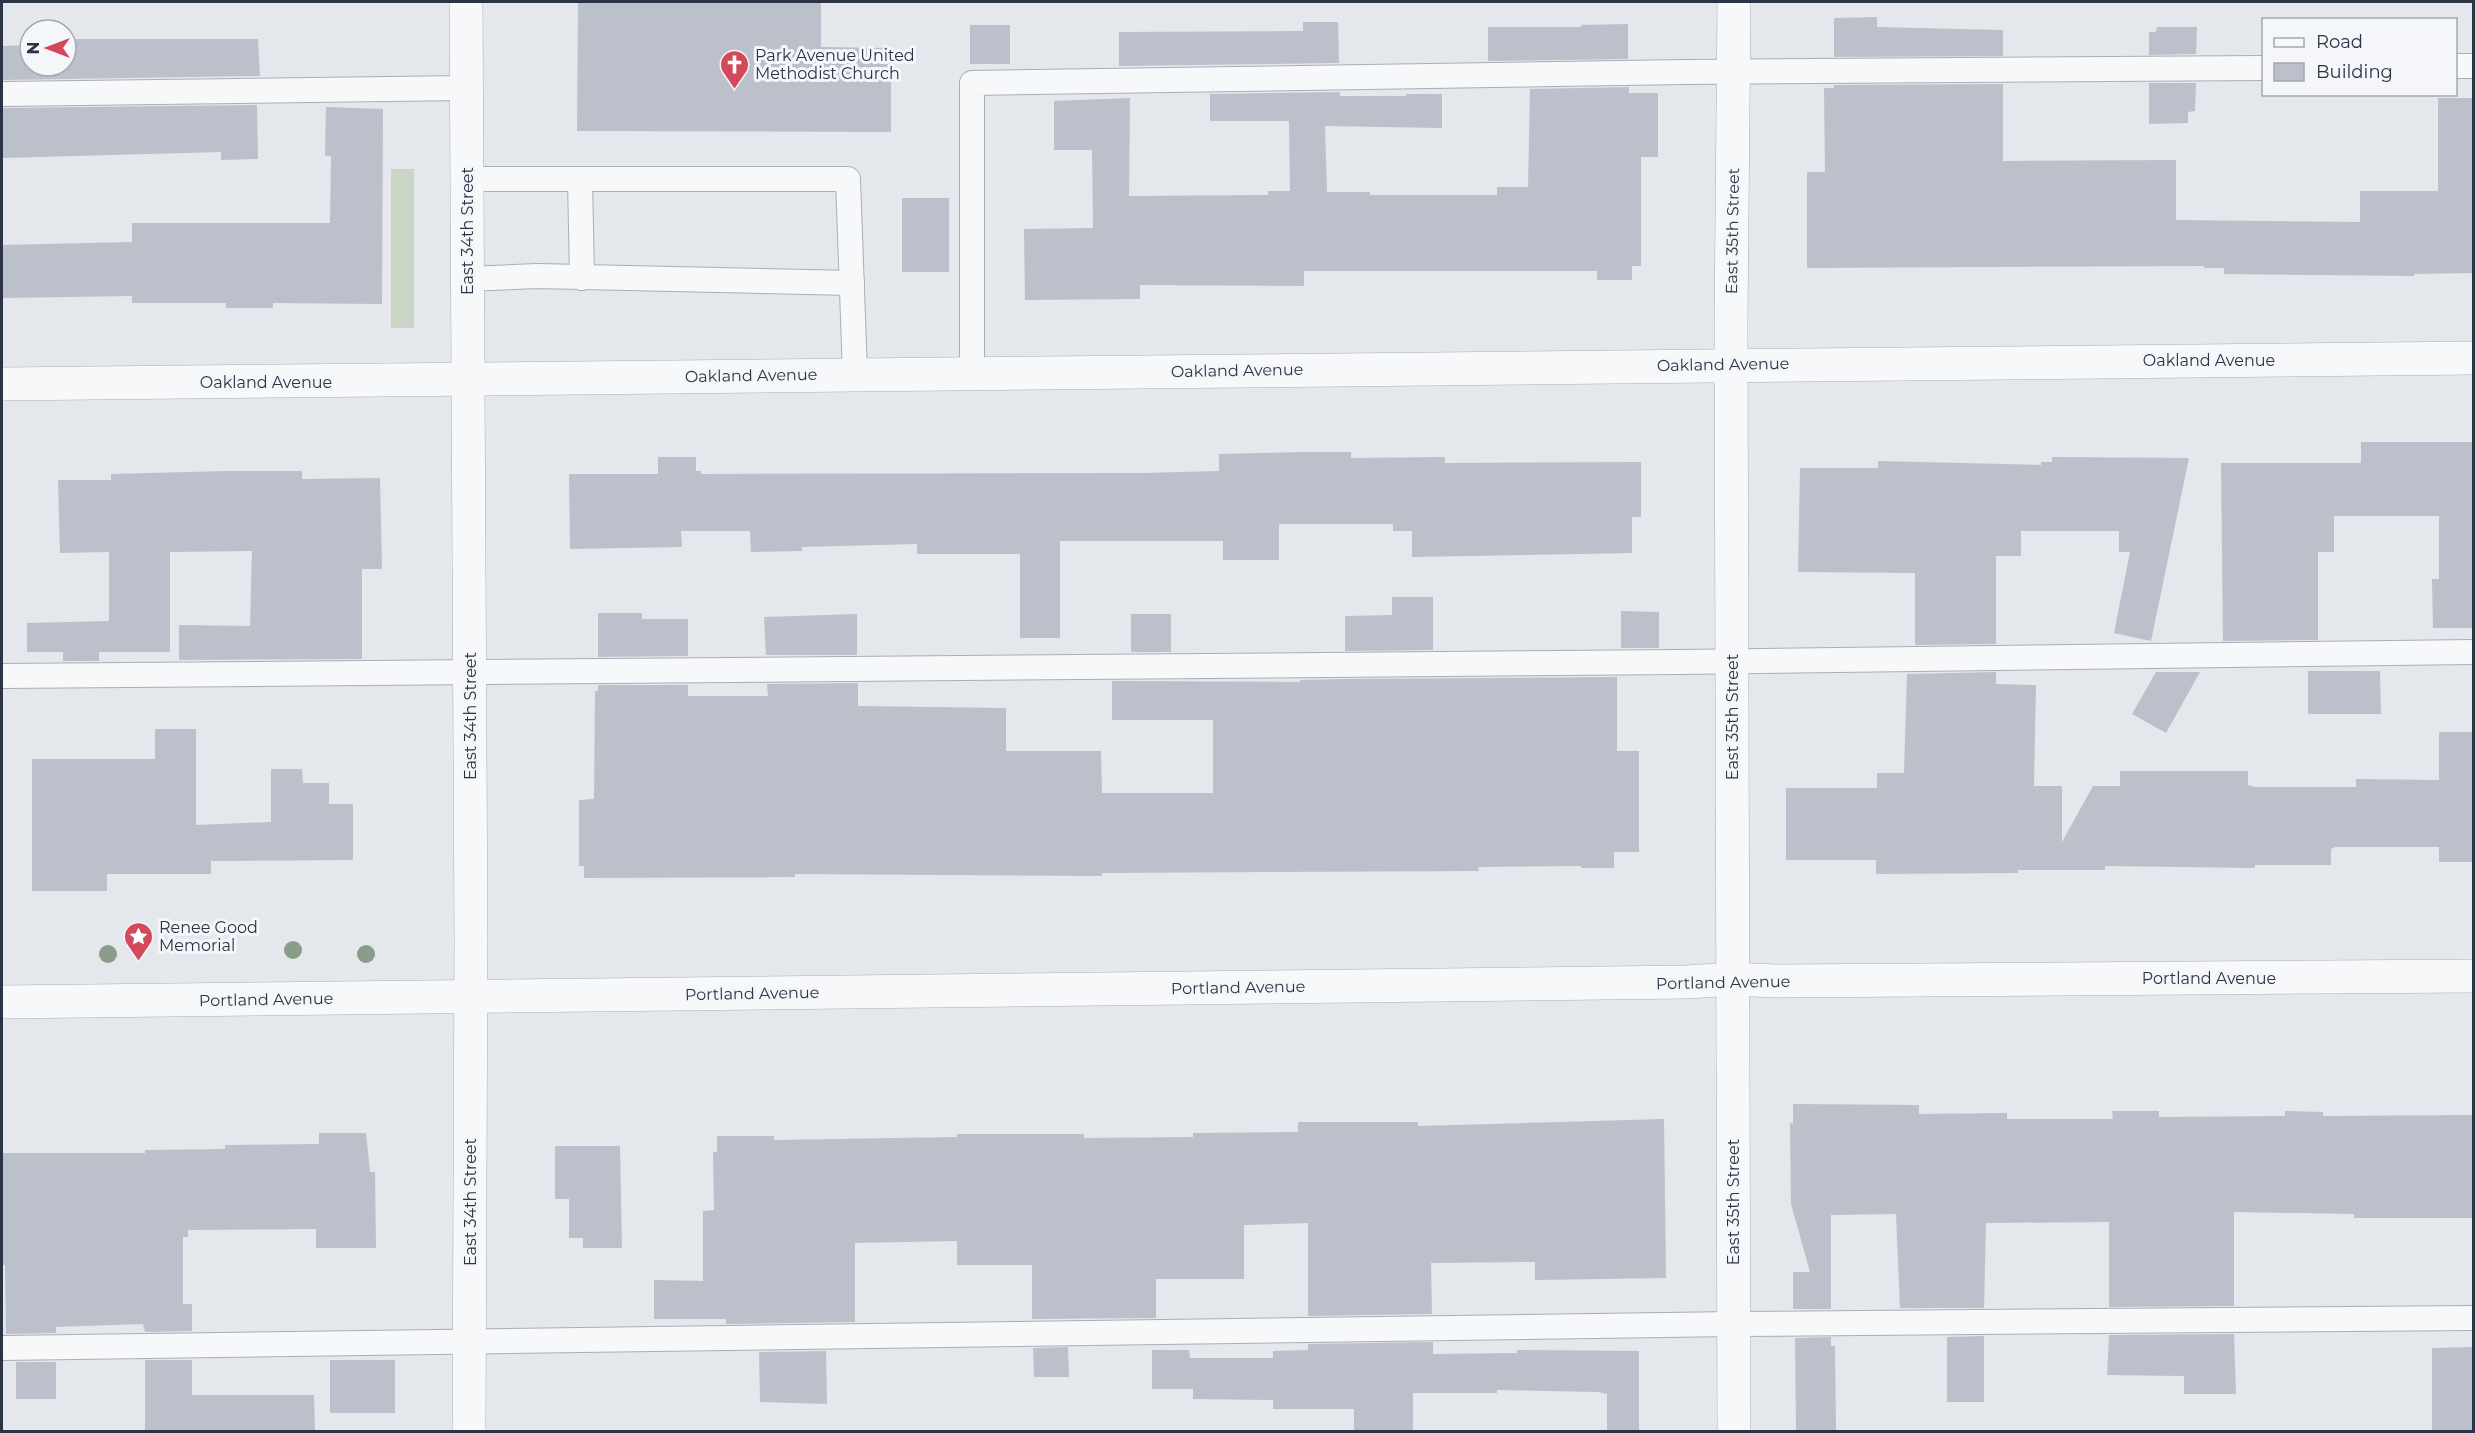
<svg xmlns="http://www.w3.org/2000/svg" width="2475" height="1433" font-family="Montserrat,sans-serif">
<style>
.green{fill:#c9d6c5}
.building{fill:#bbc0ca}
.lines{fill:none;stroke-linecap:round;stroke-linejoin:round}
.service-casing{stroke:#a9aeb7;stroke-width:26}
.minor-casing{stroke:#a9aeb7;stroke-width:34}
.tertiary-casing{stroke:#a9aeb7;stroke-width:34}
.service{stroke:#f7f8fa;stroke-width:24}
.minor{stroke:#f7f8fa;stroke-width:33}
.tertiary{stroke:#f7f8fa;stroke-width:33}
.tree{fill:#899d89}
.labels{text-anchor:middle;stroke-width:6;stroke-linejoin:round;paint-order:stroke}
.poi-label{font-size:16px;fill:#2b3445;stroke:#f4f6f9;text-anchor:start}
.street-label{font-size:16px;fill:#2b3445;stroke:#f4f6f9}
</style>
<rect width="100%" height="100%" fill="#e4e7ec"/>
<rect class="green" x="391" y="169" width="23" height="159"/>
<g class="building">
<polygon points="578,2 821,2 821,47 891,48 891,132 577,131"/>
<polygon points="1877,17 1877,27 2003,30 2003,56 1834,57 1834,18"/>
<polygon points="1303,22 1338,22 1339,63 1119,66 1119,32 1303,31"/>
<polygon points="1628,24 1628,59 1488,61 1488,27 1581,27 1581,25"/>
<rect x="970" y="25" width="40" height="39"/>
<polygon points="2157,27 2197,27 2196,54 2149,55 2149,32 2156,32"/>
<polygon points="66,39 258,39 260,76 2,80 2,46 30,45 30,66 66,66"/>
<polygon points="2149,83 2196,83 2195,111 2188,112 2188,123 2149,124"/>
<polygon points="2003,84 2003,161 2176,160 2176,220 2360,222 2360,191 2438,191 2438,98 2474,98 2474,273 2414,274 2414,276 2224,274 2224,268 2204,268 2204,266 1807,268 1807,172 1825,172 1824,88 1834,88 1834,85"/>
<polygon points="1629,87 1629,93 1658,93 1658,157 1641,157 1641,266 1632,266 1632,280 1597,280 1597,271 1304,271 1304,286 1140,285 1140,299 1025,300 1024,229 1093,228 1092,150 1054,150 1054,101 1130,98 1129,196 1268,195 1268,191 1290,191 1289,121 1210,121 1210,94 1340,92 1340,96 1406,96 1406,94 1442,94 1442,128 1325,126 1327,192 1370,192 1370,195 1497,195 1497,187 1528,187 1530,89"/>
<polygon points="257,105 258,159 221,160 221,152 2,158 2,108"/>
<polygon points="326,107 383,109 382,304 273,303 273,308 226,308 226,303 132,303 132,296 2,298 2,245 132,242 132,223 330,223 331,156 325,156"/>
<rect x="902" y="198" width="47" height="74"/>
<polygon points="2361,442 2474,442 2474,628 2433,628 2432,579 2439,579 2439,516 2334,516 2334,552 2318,552 2318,640 2223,641 2221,463 2361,463"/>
<polygon points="1305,452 1351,452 1351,458 1445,457 1445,463 1641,462 1641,517 1632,517 1632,553 1412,557 1412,531 1393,531 1393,524 1279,524 1279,560 1223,560 1223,541 1060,541 1060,638 1020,638 1020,554 917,554 917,544 802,547 802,551 751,552 750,531 681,531 682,547 570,549 569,474 658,474 658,457 696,457 696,471 701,471 701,474 1144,473 1219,471 1219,454"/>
<polygon points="2052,457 2189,458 2151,641 2114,633 2130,552 2119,552 2119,531 2021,531 2021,556 1996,556 1996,644 1915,645 1915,573 1798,572 1800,468 1878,468 1878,461 2041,465 2041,462 2052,462"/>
<polygon points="227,471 302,471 302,479 380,478 382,569 362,569 362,659 179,660 179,625 250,626 252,551 170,552 170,652 99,652 99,661 63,661 63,652 27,652 27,623 109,621 109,552 60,553 58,480 111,480 111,474"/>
<polygon points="1392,597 1433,597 1433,650 1345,651 1345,616 1392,615"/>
<polygon points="1621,611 1659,612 1659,648 1621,648"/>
<polygon points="598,613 642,613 642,619 688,619 688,656 598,657"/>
<polygon points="857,614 857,655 766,655 764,617"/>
<rect x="1131" y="614" width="40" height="38"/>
<polygon points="2308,671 2380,671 2381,714 2308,714"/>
<polygon points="1996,672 1996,684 2036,685 2034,786 2062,786 2062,842 2093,786 2120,786 2120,771 2248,771 2248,785 2255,787 2356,787 2356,779 2439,780 2439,732 2474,732 2474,862 2439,862 2439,847 2335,847 2331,849 2331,865 2255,865 2255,868 2105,866 2105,870 2018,870 2018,873 1876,874 1876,860 1786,860 1786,788 1877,788 1877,773 1904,773 1907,674"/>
<polygon points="2156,672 2200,672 2166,733 2132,714"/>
<polygon points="1617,677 1617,751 1639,751 1639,852 1614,852 1614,868 1581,868 1581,866 1478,867 1479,871 1102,873 1102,876 795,874 795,877 584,878 584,866 579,866 579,800 594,799 595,691 598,691 598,685 688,685 688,696 768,696 767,684 858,683 858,706 1006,708 1006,751 1101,751 1102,793 1213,793 1213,720 1112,720 1112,681 1300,682 1300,680 1345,679"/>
<polygon points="155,729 196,729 196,825 271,822 271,769 302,769 303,783 329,783 329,804 353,804 353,860 211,861 211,874 107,874 107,891 32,891 32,759 155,759"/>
<polygon points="1793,1104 1919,1105 1919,1114 2007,1113 2007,1119 2113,1119 2112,1111 2159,1111 2159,1117 2285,1116 2285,1111 2323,1112 2323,1116 2474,1115 2474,1218 2354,1218 2354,1214 2234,1212 2234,1306 2109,1307 2109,1222 1986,1223 1984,1308 1900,1308 1896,1214 1831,1215 1831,1309 1793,1309 1793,1272 1810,1272 1791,1204 1790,1123 1793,1124"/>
<polygon points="1664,1119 1666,1278 1535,1280 1535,1262 1431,1263 1432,1314 1308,1316 1308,1223 1244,1225 1244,1279 1156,1279 1156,1318 1032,1319 1032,1265 957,1265 957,1241 855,1243 855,1322 726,1324 726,1319 654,1319 654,1280 703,1281 703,1211 714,1210 713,1152 717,1152 717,1136 774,1136 774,1140 957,1137 957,1134 1084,1134 1084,1138 1193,1137 1193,1133 1298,1132 1298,1122 1418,1122 1418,1126"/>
<polygon points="319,1133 366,1133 370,1172 375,1172 376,1248 316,1248 316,1229 188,1230 188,1237 183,1237 183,1304 192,1304 192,1331 145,1332 143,1324 56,1327 56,1333 6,1334 5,1265 2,1265 2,1153 145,1153 145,1150 225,1149 225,1145 319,1144"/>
<polygon points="555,1146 620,1146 622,1248 583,1248 583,1238 569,1238 569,1199 555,1199"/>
<polygon points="2234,1334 2236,1394 2184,1394 2184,1376 2107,1375 2109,1335"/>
<polygon points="1984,1336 1984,1402 1947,1402 1947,1337"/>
<polygon points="1831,1337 1831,1346 1835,1346 1836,1431 1796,1431 1795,1338"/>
<polygon points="1433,1342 1433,1354 1517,1353 1517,1350 1639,1351 1639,1431 1607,1431 1607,1394 1598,1392 1497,1390 1497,1393 1413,1393 1413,1431 1354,1431 1354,1409 1273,1409 1273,1400 1193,1399 1193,1389 1152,1389 1152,1350 1189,1350 1190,1358 1273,1358 1273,1351 1308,1350 1308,1344"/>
<polygon points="1068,1347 1069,1377 1034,1377 1033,1348"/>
<polygon points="2474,1347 2474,1431 2432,1431 2432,1348"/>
<polygon points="826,1351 827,1404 760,1402 759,1352"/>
<polygon points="145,1360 192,1360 192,1395 314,1395 315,1431 145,1431"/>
<rect x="330" y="1360" width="65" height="53"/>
<rect x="16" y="1362" width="40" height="37"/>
</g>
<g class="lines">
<defs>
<g id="service">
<polyline points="2456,66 2474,66"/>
<polyline points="2,94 466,88"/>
<polyline points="467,179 848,179 855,374"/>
<polyline points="580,179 582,278"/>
<polyline points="467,279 537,276 852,283"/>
<polyline points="972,373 972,83 1686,72 2264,68"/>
<polyline points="2,676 1679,662 2474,652"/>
<polyline points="2,1348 1734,1324 2474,1318"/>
</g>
<g id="minor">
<polyline points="466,2 471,939 469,1432"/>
<polyline points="2,384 2474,358"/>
</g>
<g id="tertiary">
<polyline points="2,1002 1687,982 1732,979 1775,981 2474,976"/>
<polyline points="1734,1432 1731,324 1734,2"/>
</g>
</defs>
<use href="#service" class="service-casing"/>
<use href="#minor" class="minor-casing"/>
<use href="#tertiary" class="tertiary-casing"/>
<use href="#service" class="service"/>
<use href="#minor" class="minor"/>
<use href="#tertiary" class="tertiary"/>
</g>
<g class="tree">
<circle cx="293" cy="950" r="9"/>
<circle cx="108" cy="954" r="9"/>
<circle cx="366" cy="954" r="9"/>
</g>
<defs>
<symbol id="church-pin" viewBox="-11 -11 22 30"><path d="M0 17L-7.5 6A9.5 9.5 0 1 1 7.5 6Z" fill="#d1495b" stroke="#f4f6f9"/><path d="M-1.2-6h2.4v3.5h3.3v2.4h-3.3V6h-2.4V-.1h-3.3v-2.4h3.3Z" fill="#fff"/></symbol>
<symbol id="sight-pin" viewBox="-11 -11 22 30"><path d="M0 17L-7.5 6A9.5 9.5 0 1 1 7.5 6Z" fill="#d1495b" stroke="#f4f6f9"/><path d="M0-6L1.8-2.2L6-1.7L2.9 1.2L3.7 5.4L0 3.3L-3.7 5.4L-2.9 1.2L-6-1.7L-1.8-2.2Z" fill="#fff"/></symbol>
</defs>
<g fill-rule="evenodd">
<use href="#church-pin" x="718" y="48" width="33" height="45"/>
<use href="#sight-pin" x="122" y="920" width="33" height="45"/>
</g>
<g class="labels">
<g class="poi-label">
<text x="755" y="61">Park Avenue United<tspan x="755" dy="18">Methodist Church</tspan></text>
<text x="159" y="933">Renee Good<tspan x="159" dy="18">Memorial</tspan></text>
</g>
<g class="street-label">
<text transform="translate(467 231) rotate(-90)" y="6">East 34th Street</text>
<text transform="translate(1732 231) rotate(-89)" y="6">East 35th Street</text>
<text x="2209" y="366">Oakland Avenue</text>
<text transform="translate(1723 364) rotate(-1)" y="6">Oakland Avenue</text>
<text transform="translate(1237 370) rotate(-1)" y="6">Oakland Avenue</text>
<text transform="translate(751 375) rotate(-1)" y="6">Oakland Avenue</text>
<text x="266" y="388">Oakland Avenue</text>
<text transform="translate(470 716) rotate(-90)" y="6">East 34th Street</text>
<text transform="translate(1732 717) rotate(-90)" y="6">East 35th Street</text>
<text x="2209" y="984">Portland Avenue</text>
<text transform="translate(1723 982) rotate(-1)" y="6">Portland Avenue</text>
<text transform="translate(1238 987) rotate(-1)" y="6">Portland Avenue</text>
<text transform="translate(752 993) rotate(-1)" y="6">Portland Avenue</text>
<text transform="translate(266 999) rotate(-1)" y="6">Portland Avenue</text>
<text transform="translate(470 1202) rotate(-90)" y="6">East 34th Street</text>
<text transform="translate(1733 1202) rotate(-90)" y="6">East 35th Street</text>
</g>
</g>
<rect width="2475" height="1433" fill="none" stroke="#2b3445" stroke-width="6"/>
<rect x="2262" y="18" width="195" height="78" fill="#f4f6f9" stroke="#a4a8b1" stroke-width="1.5"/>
<rect x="2274" y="38" width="30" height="9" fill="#f7f8fa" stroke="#a4a8b1" stroke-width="1.5"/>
<text x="2316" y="48" font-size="18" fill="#2b3445">Road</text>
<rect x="2274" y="63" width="30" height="18" fill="#bbc0ca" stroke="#a4a8b1" stroke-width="1.5"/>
<text x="2316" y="78" font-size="18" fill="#2b3445">Building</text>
<g transform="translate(48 48) rotate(270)"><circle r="28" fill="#f4f6f9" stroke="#a4a8b1" stroke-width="1.5"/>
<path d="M0-4.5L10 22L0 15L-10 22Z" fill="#d1495b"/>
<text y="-9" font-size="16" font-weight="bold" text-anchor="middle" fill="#2b3445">N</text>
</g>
</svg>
